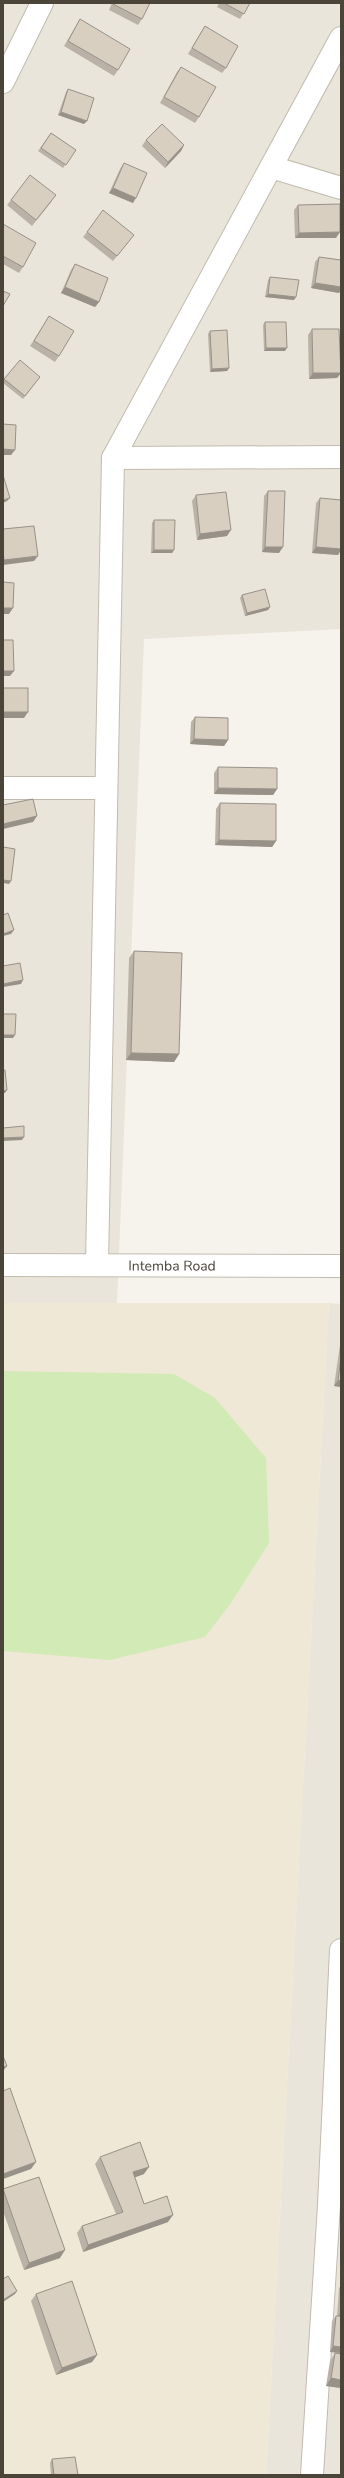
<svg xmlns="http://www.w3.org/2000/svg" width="344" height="2478" font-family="'Nunito Sans',sans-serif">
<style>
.residential{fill:#eae5da}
.education{fill:#efe8d6}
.green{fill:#d2eab5}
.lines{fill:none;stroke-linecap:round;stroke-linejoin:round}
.minor-casing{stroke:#c2bbae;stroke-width:24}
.minor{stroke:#fff;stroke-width:22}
.wall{fill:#bab2a6}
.shaded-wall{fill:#979187}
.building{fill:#d8cfc1;stroke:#979187}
.labels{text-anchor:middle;stroke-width:3;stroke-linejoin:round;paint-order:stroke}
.street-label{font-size:14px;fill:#4b4439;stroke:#fff}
</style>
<rect width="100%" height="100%" fill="#f6f3ec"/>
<g class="residential">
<polygon points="3,3 341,3 341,629 144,639 117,1304 3,1303"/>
<polygon points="329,1303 341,1304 341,2475 266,2475"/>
</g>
<polygon class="education" points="3,1303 329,1303 266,2475 3,2475"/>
<polygon class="green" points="3,1371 174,1374 215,1398 266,1458 269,1543 231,1603 205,1637 110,1660 3,1651"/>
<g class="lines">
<defs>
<g id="minor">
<polyline points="3,82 42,3"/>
<polyline points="271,167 341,188"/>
<polyline points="113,458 341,457"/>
<polyline points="3,788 106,788"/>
<polyline points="97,1264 113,458 341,38"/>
<path id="s1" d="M 3,1265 L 341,1266"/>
<polyline points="312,2475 329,2205 341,1950"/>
</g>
</defs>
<use href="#minor" class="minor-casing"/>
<use href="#minor" class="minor"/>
</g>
<g class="wall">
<polygon points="112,3 150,3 142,19 138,25 109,10"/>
<polygon points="219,3 250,3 240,19 217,7"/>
<polygon points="80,19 118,70 114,76 64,46"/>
<polygon points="205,26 226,68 222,73 188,54 201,32"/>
<polygon points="181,67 199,117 195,123 160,103 177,72"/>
<polygon points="68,89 84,124 58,115 66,92"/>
<polygon points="51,133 76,150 63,168 38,151"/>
<polygon points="146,140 184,145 181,151 165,168 142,146"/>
<polygon points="124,163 133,203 109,193 120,169"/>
<polygon points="11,200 52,201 32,226 7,205"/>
<polygon points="298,205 336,238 295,238 294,210"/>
<polygon points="3,224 23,267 19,273 3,264"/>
<polygon points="87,232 134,235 113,261 83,237"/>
<polygon points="319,257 341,260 341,290 339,293 311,288 315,262"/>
<polygon points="75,264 99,302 95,307 61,293 71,270"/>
<polygon points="270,277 294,300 265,297 268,280"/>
<polygon points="49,316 59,356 55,362 30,346"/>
<polygon points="265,322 285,351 264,351 263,325"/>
<polygon points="312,329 341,373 337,378 309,379 308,335"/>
<polygon points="210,331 229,368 227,371 210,372 208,334"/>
<polygon points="40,377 23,399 3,383 3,381 4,379"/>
<polygon points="268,491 279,553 262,552 264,496"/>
<polygon points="196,495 227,536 197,540 192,501"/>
<polygon points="320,498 341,500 341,550 338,555 312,553 316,503"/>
<polygon points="154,520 174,550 172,553 151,553 152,523"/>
<polygon points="242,595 268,610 245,616 240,598"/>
<polygon points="195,717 228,740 224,746 190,744 191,722"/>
<polygon points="218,767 277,789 273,795 214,794 214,773"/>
<polygon points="220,803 276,841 272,847 215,845 216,809"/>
<polygon points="134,951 179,1054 174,1062 126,1060 129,958"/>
<polygon points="341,1338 341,1387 334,1386"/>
<polygon points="100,2157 144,2174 134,2177 144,2204 168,2222 83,2252 77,2233 82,2226 116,2214 95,2164"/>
<polygon points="3,2189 60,2258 24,2270 3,2211"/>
<polygon points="341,2285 341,2353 330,2352 332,2321 336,2316 337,2316 339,2288"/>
<polygon points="36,2294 97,2355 92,2362 56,2375 31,2301"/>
<polygon points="335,2353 341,2354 341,2388 326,2386 330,2361"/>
<polygon points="52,2459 78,2475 51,2475 50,2463"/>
</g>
<g class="shaded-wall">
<polygon points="61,112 87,121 84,124 58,115"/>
<polygon points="184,145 181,151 165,168 168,162"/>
<polygon points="113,188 136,198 133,203 109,193"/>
<polygon points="340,232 336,238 295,238 299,233"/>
<polygon points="315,283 341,287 341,290 339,293 311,288"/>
<polygon points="65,287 99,302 95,307 61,293"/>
<polygon points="268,294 296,297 294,300 265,297"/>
<polygon points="266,348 287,348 285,351 264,351"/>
<polygon points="229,368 227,371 210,372 212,369"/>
<polygon points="313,373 341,373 337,378 309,379"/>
<polygon points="3,449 15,450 11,455 3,455"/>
<polygon points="10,498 7,501 3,503 3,500"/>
<polygon points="231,530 227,536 197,540 200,534"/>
<polygon points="265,547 283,547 279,553 262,552"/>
<polygon points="316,547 341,549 341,550 338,555 312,553"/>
<polygon points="154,550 174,550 172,553 151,553"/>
<polygon points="38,556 34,561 3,565 3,561 4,560"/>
<polygon points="270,607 268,610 245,616 247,613"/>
<polygon points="3,608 13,608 9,614 3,614"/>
<polygon points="3,671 14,671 10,676 3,676"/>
<polygon points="3,712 28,712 24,718 3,718"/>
<polygon points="194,739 228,740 224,746 190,744"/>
<polygon points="218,788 277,789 273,795 214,794"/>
<polygon points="37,816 33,822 3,829 3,824"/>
<polygon points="219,840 276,841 272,847 215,845"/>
<polygon points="3,880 11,881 9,884 3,883"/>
<polygon points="14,930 11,934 3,936 3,934"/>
<polygon points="23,980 21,984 3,987 3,984"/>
<polygon points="3,1035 15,1035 13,1038 3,1038"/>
<polygon points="131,1053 179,1054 174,1062 126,1060"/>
<polygon points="7,1090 5,1093 3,1093 3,1091"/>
<polygon points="24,1137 22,1140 3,1141 3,1138"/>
<polygon points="338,1380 341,1381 341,1387 334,1386"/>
<polygon points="7,2066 3,2071 3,2067"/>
<polygon points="36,2162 31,2169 3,2179 3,2174"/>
<polygon points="149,2167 144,2174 128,2180 133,2172"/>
<polygon points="173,2215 168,2222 83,2252 88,2245"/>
<polygon points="65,2250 60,2258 24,2270 29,2263"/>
<polygon points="17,2291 15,2294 3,2302 3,2300"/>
<polygon points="341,2312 341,2318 337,2318"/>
<polygon points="333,2346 341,2347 341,2353 330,2352"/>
<polygon points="97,2355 92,2362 56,2375 62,2368"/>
<polygon points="331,2378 341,2380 341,2388 326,2386"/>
</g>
<g class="building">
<polygon points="113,3 150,3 142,19 113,4"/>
<polygon points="224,3 250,3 244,14"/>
<polygon points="80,19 130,49 118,70 68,41"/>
<polygon points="205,26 238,46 226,68 192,48"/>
<polygon points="181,67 216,87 199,117 164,97"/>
<polygon points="68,89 94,98 87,121 61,112"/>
<polygon points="162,124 184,145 168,162 146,140"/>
<polygon points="51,133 76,150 66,165 41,148"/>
<polygon points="124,163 147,173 136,198 113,188"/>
<polygon points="30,175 56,195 36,220 11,200"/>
<polygon points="340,204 340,232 299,233 298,205"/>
<polygon points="103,210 134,235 117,256 87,232"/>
<polygon points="3,224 36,243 23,267 3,256"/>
<polygon points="319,257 341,260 341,287 315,283"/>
<polygon points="75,264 108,278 99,302 65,287"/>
<polygon points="270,277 299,280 296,297 268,294"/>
<polygon points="3,291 10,294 3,306"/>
<polygon points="49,316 74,331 59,356 34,341"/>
<polygon points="265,322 286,322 287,348 266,348"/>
<polygon points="312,329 339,329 341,373 313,373"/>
<polygon points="227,330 229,368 212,369 210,331"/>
<polygon points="20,360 40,377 25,396 4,379"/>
<polygon points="3,424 16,425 15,450 3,449"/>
<polygon points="3,475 10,498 3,500"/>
<polygon points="268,491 285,491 283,547 265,547"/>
<polygon points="226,492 231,530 200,534 196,495"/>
<polygon points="320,498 341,500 341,549 316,547"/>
<polygon points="154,520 175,520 174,550 154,550"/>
<polygon points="34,526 38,556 4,560 3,552 3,529"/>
<polygon points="3,582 14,583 13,608 3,608"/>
<polygon points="265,589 270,607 247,613 242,595"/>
<polygon points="3,640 13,640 14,671 3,671"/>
<rect x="3" y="688" width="25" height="24"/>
<polygon points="195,717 228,718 228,740 194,739"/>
<polygon points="218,767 277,768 277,789 218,788"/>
<polygon points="33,799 37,816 3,824 3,805"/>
<polygon points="220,803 276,804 276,841 219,840"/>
<polygon points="3,847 15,849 11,881 3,880"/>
<polygon points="8,913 14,930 3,934 3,915"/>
<polygon points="134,951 182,953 179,1054 131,1053"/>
<polygon points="20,963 23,980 3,984 3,966"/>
<polygon points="3,1014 16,1014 15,1035 3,1035"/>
<polygon points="3,1070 5,1070 7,1090 3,1091"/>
<polygon points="24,1126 24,1137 3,1138 3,1128"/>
<polygon points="341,1359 341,1381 338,1380"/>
<polygon points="3,2056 7,2066 3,2067"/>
<polygon points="10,2088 36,2162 3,2174 3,2091"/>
<polygon points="140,2142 149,2167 133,2172 144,2204 167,2196 173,2215 88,2245 82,2226 123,2212 100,2157"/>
<polygon points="39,2177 65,2250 29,2263 3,2189"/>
<polygon points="8,2276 17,2291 3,2300 3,2279"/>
<polygon points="72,2281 97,2355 62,2368 36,2294"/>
<polygon points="336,2316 341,2316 341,2347 333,2346"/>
<polygon points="335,2353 341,2354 341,2380 331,2378"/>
<polygon points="75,2457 78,2475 54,2475 52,2459"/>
</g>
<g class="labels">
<g class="street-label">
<text dy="5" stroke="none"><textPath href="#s1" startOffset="169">Intemba Road</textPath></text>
</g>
</g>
<rect width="344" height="2478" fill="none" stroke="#4b4439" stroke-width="8"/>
</svg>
